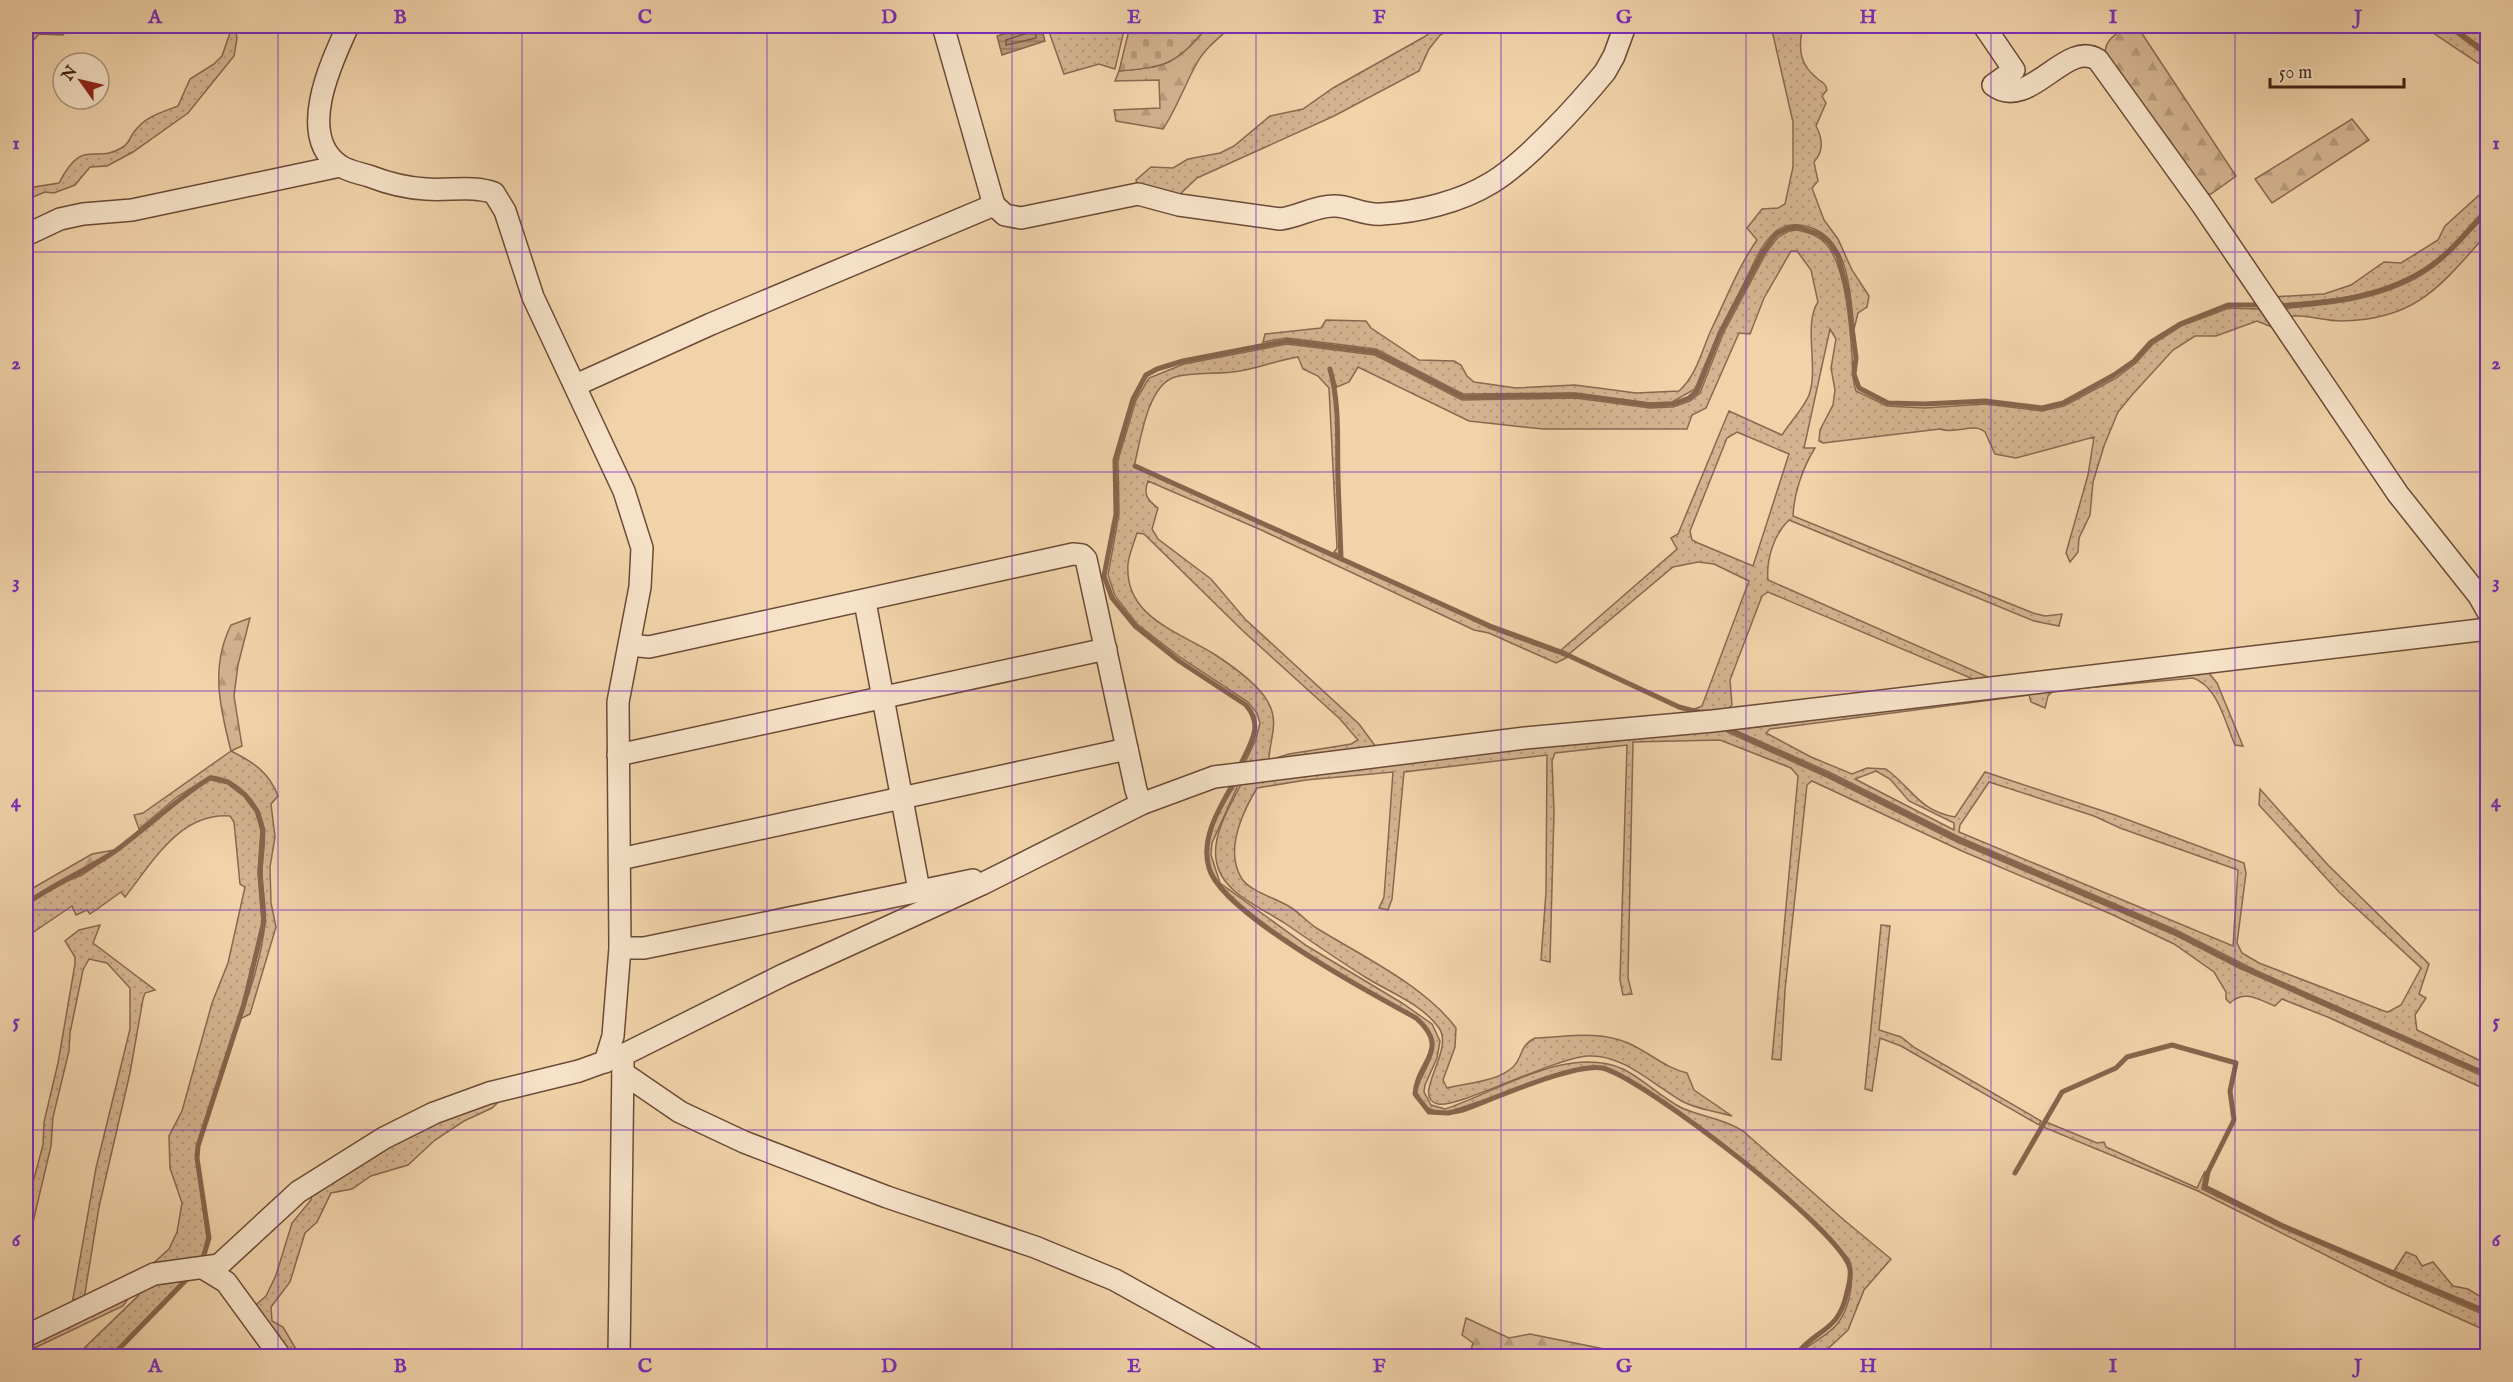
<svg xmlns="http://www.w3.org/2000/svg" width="2513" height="1382" font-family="'IM FELL English',serif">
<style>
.grass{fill:url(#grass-dots);stroke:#8a6850;stroke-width:1.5;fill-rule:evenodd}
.forest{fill:url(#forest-firs);stroke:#8a6850;stroke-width:1.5}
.cemetery{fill:url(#cemetery-stones);stroke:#8a6850;stroke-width:1.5}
.water{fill:url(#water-rules);stroke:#86654c;stroke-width:1.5}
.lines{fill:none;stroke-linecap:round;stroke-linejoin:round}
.shore{stroke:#7a5942;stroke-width:1.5}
.stream{stroke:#86654c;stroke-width:5}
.minor-casing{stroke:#6c4a36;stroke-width:24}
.minor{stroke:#f6e2c8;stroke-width:21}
.grid{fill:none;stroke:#7b2cbf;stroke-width:1.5;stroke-opacity:0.55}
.neatline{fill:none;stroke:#7b2cbf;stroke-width:2}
.grid-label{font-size:20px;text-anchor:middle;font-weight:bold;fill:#7b2cbf}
</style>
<defs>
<pattern id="grass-dots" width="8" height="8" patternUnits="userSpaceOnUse" patternTransform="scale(1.5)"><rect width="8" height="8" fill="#d3b490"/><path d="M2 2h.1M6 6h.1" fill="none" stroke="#b69a7b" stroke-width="1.8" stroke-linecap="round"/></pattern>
<pattern id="forest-firs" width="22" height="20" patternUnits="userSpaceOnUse" patternTransform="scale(1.5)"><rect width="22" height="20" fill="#d3b490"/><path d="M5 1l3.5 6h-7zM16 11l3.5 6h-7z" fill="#b69a7b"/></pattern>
<pattern id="cemetery-stones" width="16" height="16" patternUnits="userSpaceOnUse" patternTransform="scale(1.5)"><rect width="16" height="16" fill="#d3b490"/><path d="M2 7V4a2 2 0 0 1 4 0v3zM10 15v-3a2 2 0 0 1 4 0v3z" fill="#b69a7b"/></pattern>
<pattern id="water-rules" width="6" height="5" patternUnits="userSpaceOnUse" patternTransform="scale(1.5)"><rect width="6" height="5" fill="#b59575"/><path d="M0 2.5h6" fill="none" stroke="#95795e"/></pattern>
</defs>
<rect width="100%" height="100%" fill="#f1d3aa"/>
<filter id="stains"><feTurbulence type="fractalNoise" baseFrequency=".00333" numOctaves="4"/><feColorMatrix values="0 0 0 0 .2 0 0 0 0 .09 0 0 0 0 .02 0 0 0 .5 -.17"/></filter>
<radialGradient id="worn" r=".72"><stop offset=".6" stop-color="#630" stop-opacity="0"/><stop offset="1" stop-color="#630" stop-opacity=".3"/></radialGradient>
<g class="grass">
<polygon points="38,26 70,26 63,35 39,34 31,43 26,44 26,34"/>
<polygon points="1047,26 1125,26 1115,69 1099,64 1064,74"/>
<polygon points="1439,26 1458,26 1440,35 1429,49 1419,71 1334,116 1197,178 1175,199 1140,193 1136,180 1151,167 1173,168 1188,159 1220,153 1234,146 1270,116 1303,109 1333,88 1424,37"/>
<path d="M 1771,26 L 1811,26 L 1802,31 C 1798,51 1801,66 1818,79 C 1823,83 1826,84 1827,90 L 1822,96 L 1826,103 L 1816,126 C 1823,139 1824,151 1814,162 L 1818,181 L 1812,188 L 1824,220 L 1838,239 L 1852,270 L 1869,296 L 1867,307 L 1858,313 L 1854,329 C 1850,295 1850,242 1812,228 C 1799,223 1784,223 1774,233 C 1759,247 1752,268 1743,285 C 1725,319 1709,353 1695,389 L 1672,402 L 1650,403 L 1575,393 L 1463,394 L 1376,349 L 1287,338 L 1263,342 L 1265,334 L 1321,328 L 1326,320 L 1366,321 L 1371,328 L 1419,360 L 1454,361 L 1461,365 L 1467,376 L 1474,382 L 1516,388 L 1575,385 L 1636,393 L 1679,391 C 1698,374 1702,348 1713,326 C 1727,297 1738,267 1757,240 L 1747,228 L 1762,209 L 1778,208 L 1785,204 L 1793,167 L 1793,122 Z"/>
<polygon points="2423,26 2446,26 2487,57 2487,69"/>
<polygon points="2453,26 2487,26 2487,51"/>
<path d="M 232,27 L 235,27 L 237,38 L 234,56 L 188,113 L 133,152 L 107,166 L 90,167 L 75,185 L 54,193 L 45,192 L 26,200 L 28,188 L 59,183 C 84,135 94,166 123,147 C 129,143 130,137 134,132 C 144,117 162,112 178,106 L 190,79 L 214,64 L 222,56 Z"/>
<path d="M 2487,188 L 2487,207 C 2470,225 2453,248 2432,263 C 2389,296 2330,301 2278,304 L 2273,297 L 2324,294 L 2351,285 L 2384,262 L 2401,263 L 2438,240 L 2445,226 Z"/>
<path d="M 2487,213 L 2487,234 C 2441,285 2417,320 2341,321 C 2322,321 2300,312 2282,318 L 2275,309 C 2330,305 2390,300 2435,266 C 2454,251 2471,231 2487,213 Z"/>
<path d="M 1797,230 C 1808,232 1818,235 1826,244 C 1846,266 1850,326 1852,355 C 1853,370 1851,375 1856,391 L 1887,406 L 1925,408 L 1985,404 L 2042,411 L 2064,406 L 2116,378 L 2136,363 L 2153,344 L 2181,326 L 2229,308 L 2259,309 L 2272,327 L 2257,321 L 2216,336 L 2195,336 L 2173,350 L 2132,395 L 2118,412 L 2104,446 L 2093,482 L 2090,515 L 2079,538 L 2078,552 L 2070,562 L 2066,553 L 2088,475 L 2094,437 L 2016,458 L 1995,454 L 1985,432 C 1973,422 1956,435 1940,429 L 1823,443 L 1819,441 L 1820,430 L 1833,405 L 1835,390 L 1831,368 L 1836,339 L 1830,329 L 1804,448 L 1815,448 C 1803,467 1794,493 1793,516 L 2033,613 L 2045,616 L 2062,614 L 2059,626 L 2034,621 L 1789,520 C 1774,534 1766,560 1768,580 L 1995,680 L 1980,682 L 1768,592 L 1762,596 L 1730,680 L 1732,705 L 1725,711 L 1692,710 L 1702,706 L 1749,581 L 1714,564 L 1698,562 L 1673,567 L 1569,654 L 1561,650 L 1677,549 L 1671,538 L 1678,534 L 1729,411 L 1782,435 C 1790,422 1804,408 1809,395 C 1819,368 1803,324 1818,302 L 1811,270 L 1797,251 L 1791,251 L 1764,298 L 1750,334 L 1739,333 L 1706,408 L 1692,415 L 1687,429 L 1543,429 L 1469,421 L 1358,367 L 1349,382 L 1337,387 L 1329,368 C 1343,428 1338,493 1340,555 L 1334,552 L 1337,548 L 1329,388 L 1318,376 L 1303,369 L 1298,357 C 1278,360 1259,368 1240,371 C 1218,375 1195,371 1175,377 C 1147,385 1140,443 1134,467 L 1415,592 L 1489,628 L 1568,657 L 1556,663 L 1489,633 L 1474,630 L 1259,529 L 1148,481 C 1143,494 1147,500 1158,508 L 1152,529 L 1158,539 L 1211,579 L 1245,619 L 1359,724 L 1376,747 L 1242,769 L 1256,739 L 1260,723 L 1257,713 L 1248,702 L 1181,658 L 1137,624 L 1115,596 L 1108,575 L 1119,514 L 1118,460 L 1136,400 L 1149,378 L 1184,364 L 1287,344 L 1375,355 L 1462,400 L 1575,398 L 1650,408 L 1673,407 L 1690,401 L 1700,393 L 1723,334 L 1766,253 L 1778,237 L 1789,231 ZM 1737,432 L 1789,454 L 1753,566 L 1698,543 L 1692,540 L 1690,531 L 1727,438 ZM 1137,533 L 1144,534 L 1243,631 L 1340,719 L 1358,740 L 1351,744 L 1289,754 L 1269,760 C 1269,740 1280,723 1268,702 C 1258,684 1231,665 1214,654 C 1179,632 1124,617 1128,564 C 1129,554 1134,543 1137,533 Z"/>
<path d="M 2204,667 L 2217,683 L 2243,746 L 2235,745 C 2225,723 2218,686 2193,678 L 2053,691 L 2048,696 L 2045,708 L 2031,702 L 2029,695 L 1770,729 L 1766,733 L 1811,757 L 1852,774 L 1867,768 L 1886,769 C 1912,788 1919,811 1955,817 L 1985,772 L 2115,815 L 2244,863 L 2246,873 L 2237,943 L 2242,953 L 2259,963 L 2384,1011 L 2388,1012 L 2401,1005 L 2421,968 L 2340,893 L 2259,805 L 2260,789 L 2328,865 L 2429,964 L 2419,994 L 2426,998 L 2415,1015 L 2417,1030 L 2487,1064 L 2487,1073 L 2257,971 L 2176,930 L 1959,837 L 1829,772 L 1730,728 ZM 1876,771 L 1890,779 L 1909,801 L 1954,823 L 1954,830 L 1855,779 ZM 1989,782 L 2094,816 L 2120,828 L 2238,870 L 2233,946 L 1959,832 L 1960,825 Z"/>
<path d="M 1724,724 L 1727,732 L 1829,778 L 1957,842 L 2177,936 L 2239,968 L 2487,1078 L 2487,1090 L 2330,1018 L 2282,999 L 2275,1006 C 2259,1000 2244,989 2230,1003 L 2226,999 L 2226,992 L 2214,972 L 2174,944 L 2111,914 L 1962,851 L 1812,781 L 1807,785 L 1785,990 L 1781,1060 L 1772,1059 L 1798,776 L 1791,768 L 1720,740 L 1633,742 L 1628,978 L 1632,994 L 1623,995 L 1620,980 L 1627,745 L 1555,753 L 1552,761 L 1554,811 L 1550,962 L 1541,960 L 1546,892 L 1547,755 L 1404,772 L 1392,899 L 1388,910 L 1379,908 L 1384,897 L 1393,772 L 1306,780 L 1257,788 C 1242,813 1224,851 1242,879 C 1251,892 1276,898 1290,907 C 1300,913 1308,923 1318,929 C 1362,956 1425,986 1456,1028 L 1455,1047 L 1443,1080 L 1447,1088 C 1467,1083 1497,1082 1513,1067 C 1524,1056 1518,1047 1535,1038 C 1566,1037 1599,1030 1628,1043 C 1649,1052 1665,1068 1687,1073 L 1694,1090 L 1732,1116 C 1716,1111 1694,1109 1680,1100 C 1652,1084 1623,1054 1588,1056 C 1554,1058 1456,1109 1438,1104 C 1410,1097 1455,1051 1439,1028 C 1422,1004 1389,992 1365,977 C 1338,960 1312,942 1286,924 C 1261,907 1220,893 1216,859 C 1212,831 1234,799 1246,775 Z"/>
<path d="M 231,751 C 253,762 269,772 278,796 L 271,804 L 275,837 L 270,867 L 271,903 L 276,927 L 250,1014 L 240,1019 C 251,989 263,953 265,921 C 266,904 262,888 262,871 C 262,858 266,843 264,830 C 261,803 237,778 210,776 L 177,797 L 139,829 L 134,815 L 143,813 Z"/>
<path d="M 210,779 L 227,783 L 244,796 L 256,811 L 261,831 L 258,873 L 262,922 L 243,1003 L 197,1145 L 196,1158 L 207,1238 L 202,1257 L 148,1268 L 169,1249 L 177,1232 L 182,1203 L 170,1168 L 169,1136 L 182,1111 L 212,1003 L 228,963 L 245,887 L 240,884 L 234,822 L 230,816 C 180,812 152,863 125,897 L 121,892 L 90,914 L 87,910 L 76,915 L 72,906 L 26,937 L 26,906 L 51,887 L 82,875 L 116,852 L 179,799 Z"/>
<path d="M 1238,780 L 1239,783 L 1212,843 L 1211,855 L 1220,883 L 1307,946 L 1402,1003 L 1432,1024 L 1440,1041 L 1437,1058 L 1425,1085 L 1424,1092 L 1431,1105 L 1445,1109 C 1497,1092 1568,1044 1623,1069 C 1643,1079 1660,1096 1680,1107 C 1700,1117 1721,1117 1743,1131 L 1844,1220 L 1891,1259 L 1864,1290 L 1848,1330 L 1820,1356 L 1797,1356 C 1809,1343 1827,1337 1838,1323 C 1850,1308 1855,1277 1849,1259 L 1787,1196 L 1661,1100 L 1616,1073 L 1601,1067 L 1583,1067 L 1448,1112 C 1432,1113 1419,1106 1416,1090 C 1428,1061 1447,1042 1417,1017 C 1374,994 1219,909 1209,865 C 1203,835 1223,804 1238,780 Z"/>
<polygon points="100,925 93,943 155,990 145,993 143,999 130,1073 99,1207 84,1299 72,1304 96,1168 130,1029 130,988 107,963 89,959 83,970 70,1033 69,1051 53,1117 51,1146 26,1252 26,1208 43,1145 44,1122 58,1063 75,964 75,957 65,941 79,930"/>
<polygon points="1881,925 1890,926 1879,1030 1901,1037 1915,1048 2041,1121 2039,1125 1901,1046 1880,1038 1872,1091 1865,1089"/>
<polygon points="506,1095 492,1108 464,1121 435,1140 408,1165 371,1176 352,1189 331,1193 317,1222 305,1233 290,1282 271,1307 272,1321 283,1327 300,1356 286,1356 255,1313 257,1304 266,1296 276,1275 292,1223 311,1200 312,1191 438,1119"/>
<polygon points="2046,1122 2097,1143 2104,1142 2106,1147 2197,1188 2205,1171 2202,1189 2280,1227 2487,1316 2487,1331 2387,1286 2198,1191 2043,1127"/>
<polygon points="2406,1252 2416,1256 2422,1266 2433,1262 2453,1286 2468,1289 2481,1297 2487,1295 2487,1310 2394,1271"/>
<polygon points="189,1275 110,1356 76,1356 138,1296 145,1282"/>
<polygon points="137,1286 123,1306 26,1352 26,1340"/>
</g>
<g class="forest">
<path d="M 1208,26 L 1232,26 C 1220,37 1205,48 1197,63 C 1185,84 1177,108 1163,129 L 1116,121 L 1114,110 L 1160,108 L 1159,80 L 1115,81 L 1119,71 C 1168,67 1176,64 1208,26 Z"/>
<path d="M 2128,26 L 2137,26 L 2236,176 L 2211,194 L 2203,193 L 2105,54 C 2105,39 2116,34 2128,26 Z"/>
<polygon points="2352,119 2369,140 2272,203 2255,179"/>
<path d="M 250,618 L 238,665 L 234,696 L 242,746 L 231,751 C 220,708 210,667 231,625 Z"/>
<path d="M 114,850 C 85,869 54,882 26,902 L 26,892 L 92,854 Z"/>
<polygon points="1466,1318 1509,1338 1530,1334 1609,1350 1615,1356 1560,1356 1497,1350 1494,1356 1469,1356 1473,1343 1462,1335"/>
</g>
<path class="cemetery" d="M 1130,26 L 1208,26 C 1176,64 1168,67 1119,71 Z"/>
<polygon class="water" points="1031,26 1041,26 1045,41 1002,55 997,36"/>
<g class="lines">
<polyline class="shore" points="1029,26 1027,33 1006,40 1006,45 1036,38 1035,26"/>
<g class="stream">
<polyline points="2449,26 2488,54"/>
<path d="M 2278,306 C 2331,303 2387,297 2432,265 C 2453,251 2470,228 2488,210"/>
<path d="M 1330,369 C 1340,405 1337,442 1338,479 C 1339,505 1340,531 1341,558"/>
<polyline points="1135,466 1490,626 1561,652 1679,707 1702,713"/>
<polyline points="1728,729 1830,776 1959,840 2178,934 2240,966 2488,1075"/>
<path d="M 1239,768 C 1249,745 1265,727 1246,705 L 1179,661 L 1135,626 L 1112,598 L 1104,576 L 1116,514 L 1115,460 L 1133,399 L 1146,375 L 1157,369 L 1183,361 L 1287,341 L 1375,352 L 1463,397 L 1575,395 L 1650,405 L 1673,404 L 1689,398 L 1697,391 L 1720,333 L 1763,252 L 1776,234 L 1788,228 L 1798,227 L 1819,234 L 1829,242 L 1838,256 L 1847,289 L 1856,358 L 1854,374 L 1859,388 L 1888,403 L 1925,404 L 1985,401 L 2042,408 L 2063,403 L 2114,375 L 2134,361 L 2151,342 L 2180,324 L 2228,305 L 2259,305"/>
<path d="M 1234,782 C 1220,807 1200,838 1209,868 C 1221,913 1372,994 1416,1018 C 1452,1050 1417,1061 1415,1094 L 1429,1112 L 1448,1113 L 1463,1110 C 1493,1099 1574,1063 1602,1068 C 1641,1076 1844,1232 1850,1269 C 1851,1277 1849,1285 1847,1292 C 1839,1333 1816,1328 1795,1356"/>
<path d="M 26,904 C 54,884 85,872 114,852 C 147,828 175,800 210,778 L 228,782 L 245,795 L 257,811 L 263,830 L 260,873 L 264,922 L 244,1004 L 198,1146 L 197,1158 L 209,1238 L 203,1258"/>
<polyline points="2015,1173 2062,1092 2116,1068 2127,1057 2172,1045 2236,1063 2230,1091 2234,1120 2208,1172 2205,1187 2281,1225 2488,1313"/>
<polyline points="112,1356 190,1276"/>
</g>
<defs>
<g id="minor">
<path d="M 348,26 C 332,61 296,135 339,165 C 347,171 359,173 369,176 C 387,183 406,188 426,189 C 448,191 474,185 494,193 L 505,211 L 533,297 L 624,491 L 642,548 L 640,587 L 618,702 L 620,948 L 613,1036 L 605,1062"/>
<path d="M 1984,26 L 2014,70 L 1993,85 C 2029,113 2066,38 2098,60 L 2203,206 L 2398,494 L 2479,596 L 2488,612"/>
<path d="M 994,205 L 1005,215 L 1021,218 L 1138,194 L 1179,205 L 1280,219 C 1298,217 1315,206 1333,206 C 1349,205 1364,216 1382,214 C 1418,212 1460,202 1491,183 C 1526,162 1578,105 1605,72 L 1614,56 L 1625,26"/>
<polyline points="26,235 60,219 83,214 132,210 340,166"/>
<polyline points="576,385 711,324 994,205 943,26"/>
<polyline points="865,602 919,890"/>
<polyline points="630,645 649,647 1073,554 1082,555 1086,559 1136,790 1141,804"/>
<polyline points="618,755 1106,649"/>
<polyline points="620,859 1127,749"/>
<polyline points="620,948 644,948 973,880"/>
<polyline points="623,1073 680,1112 744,1142 887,1197 1035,1247 1115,1280 1252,1356"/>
<polyline points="203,1268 226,1282 280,1356"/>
<polyline points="26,1336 154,1274 219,1265 298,1192 384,1138 434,1113 489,1093 579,1071 623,1055 783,975 982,884 1141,804 1214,777 1525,738 1713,721 2488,629"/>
<polyline points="619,1356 623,1063"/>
</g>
</defs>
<use href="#minor" class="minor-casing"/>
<use href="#minor" class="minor"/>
</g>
<path class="grid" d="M 278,26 L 278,1356M 522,26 L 522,1356M 767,26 L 767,1356M 1012,26 L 1012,1356M 1256,26 L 1256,1356M 1501,26 L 1501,1356M 1746,26 L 1746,1356M 1991,26 L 1991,1356M 2235,26 L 2235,1356M 26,252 L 2488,252M 26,472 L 2488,472M 26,691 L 2488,691M 26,910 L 2488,910M 26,1130 L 2488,1130"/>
<rect width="2513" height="1382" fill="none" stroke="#f1d3aa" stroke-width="66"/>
<g transform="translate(81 81) rotate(304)"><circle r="28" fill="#f6e2c8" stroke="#ad937e" stroke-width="1.5"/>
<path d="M0-4.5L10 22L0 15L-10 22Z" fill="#8f2418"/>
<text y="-9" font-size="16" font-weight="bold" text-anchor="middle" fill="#401d0f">N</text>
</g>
<path d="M2270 78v9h134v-9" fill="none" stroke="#401d0f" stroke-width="3"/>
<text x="2279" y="78" font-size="18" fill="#401d0f" stroke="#f6e2c8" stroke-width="4.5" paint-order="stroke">50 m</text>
<rect x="33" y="33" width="2447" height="1316" class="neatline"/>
<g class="grid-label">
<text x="155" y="23">A</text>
<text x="400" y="23">B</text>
<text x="645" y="23">C</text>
<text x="889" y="23">D</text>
<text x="1134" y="23">E</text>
<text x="1379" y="23">F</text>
<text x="1624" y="23">G</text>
<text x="1868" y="23">H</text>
<text x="2113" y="23">I</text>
<text x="2358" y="23">J</text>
<text x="16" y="149">1</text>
<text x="2496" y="149">1</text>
<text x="16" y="369">2</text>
<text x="2496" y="369">2</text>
<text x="16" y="588">3</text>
<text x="2496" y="588">3</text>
<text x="16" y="807">4</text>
<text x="2496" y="807">4</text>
<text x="16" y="1027">5</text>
<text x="2496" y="1027">5</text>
<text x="16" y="1246">6</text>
<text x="2496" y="1246">6</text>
<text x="155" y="1372">A</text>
<text x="400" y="1372">B</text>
<text x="645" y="1372">C</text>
<text x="889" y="1372">D</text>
<text x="1134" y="1372">E</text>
<text x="1379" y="1372">F</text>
<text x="1624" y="1372">G</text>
<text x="1868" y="1372">H</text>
<text x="2113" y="1372">I</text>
<text x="2358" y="1372">J</text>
</g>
<rect width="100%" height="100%" filter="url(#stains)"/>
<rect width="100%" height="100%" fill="url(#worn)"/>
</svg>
